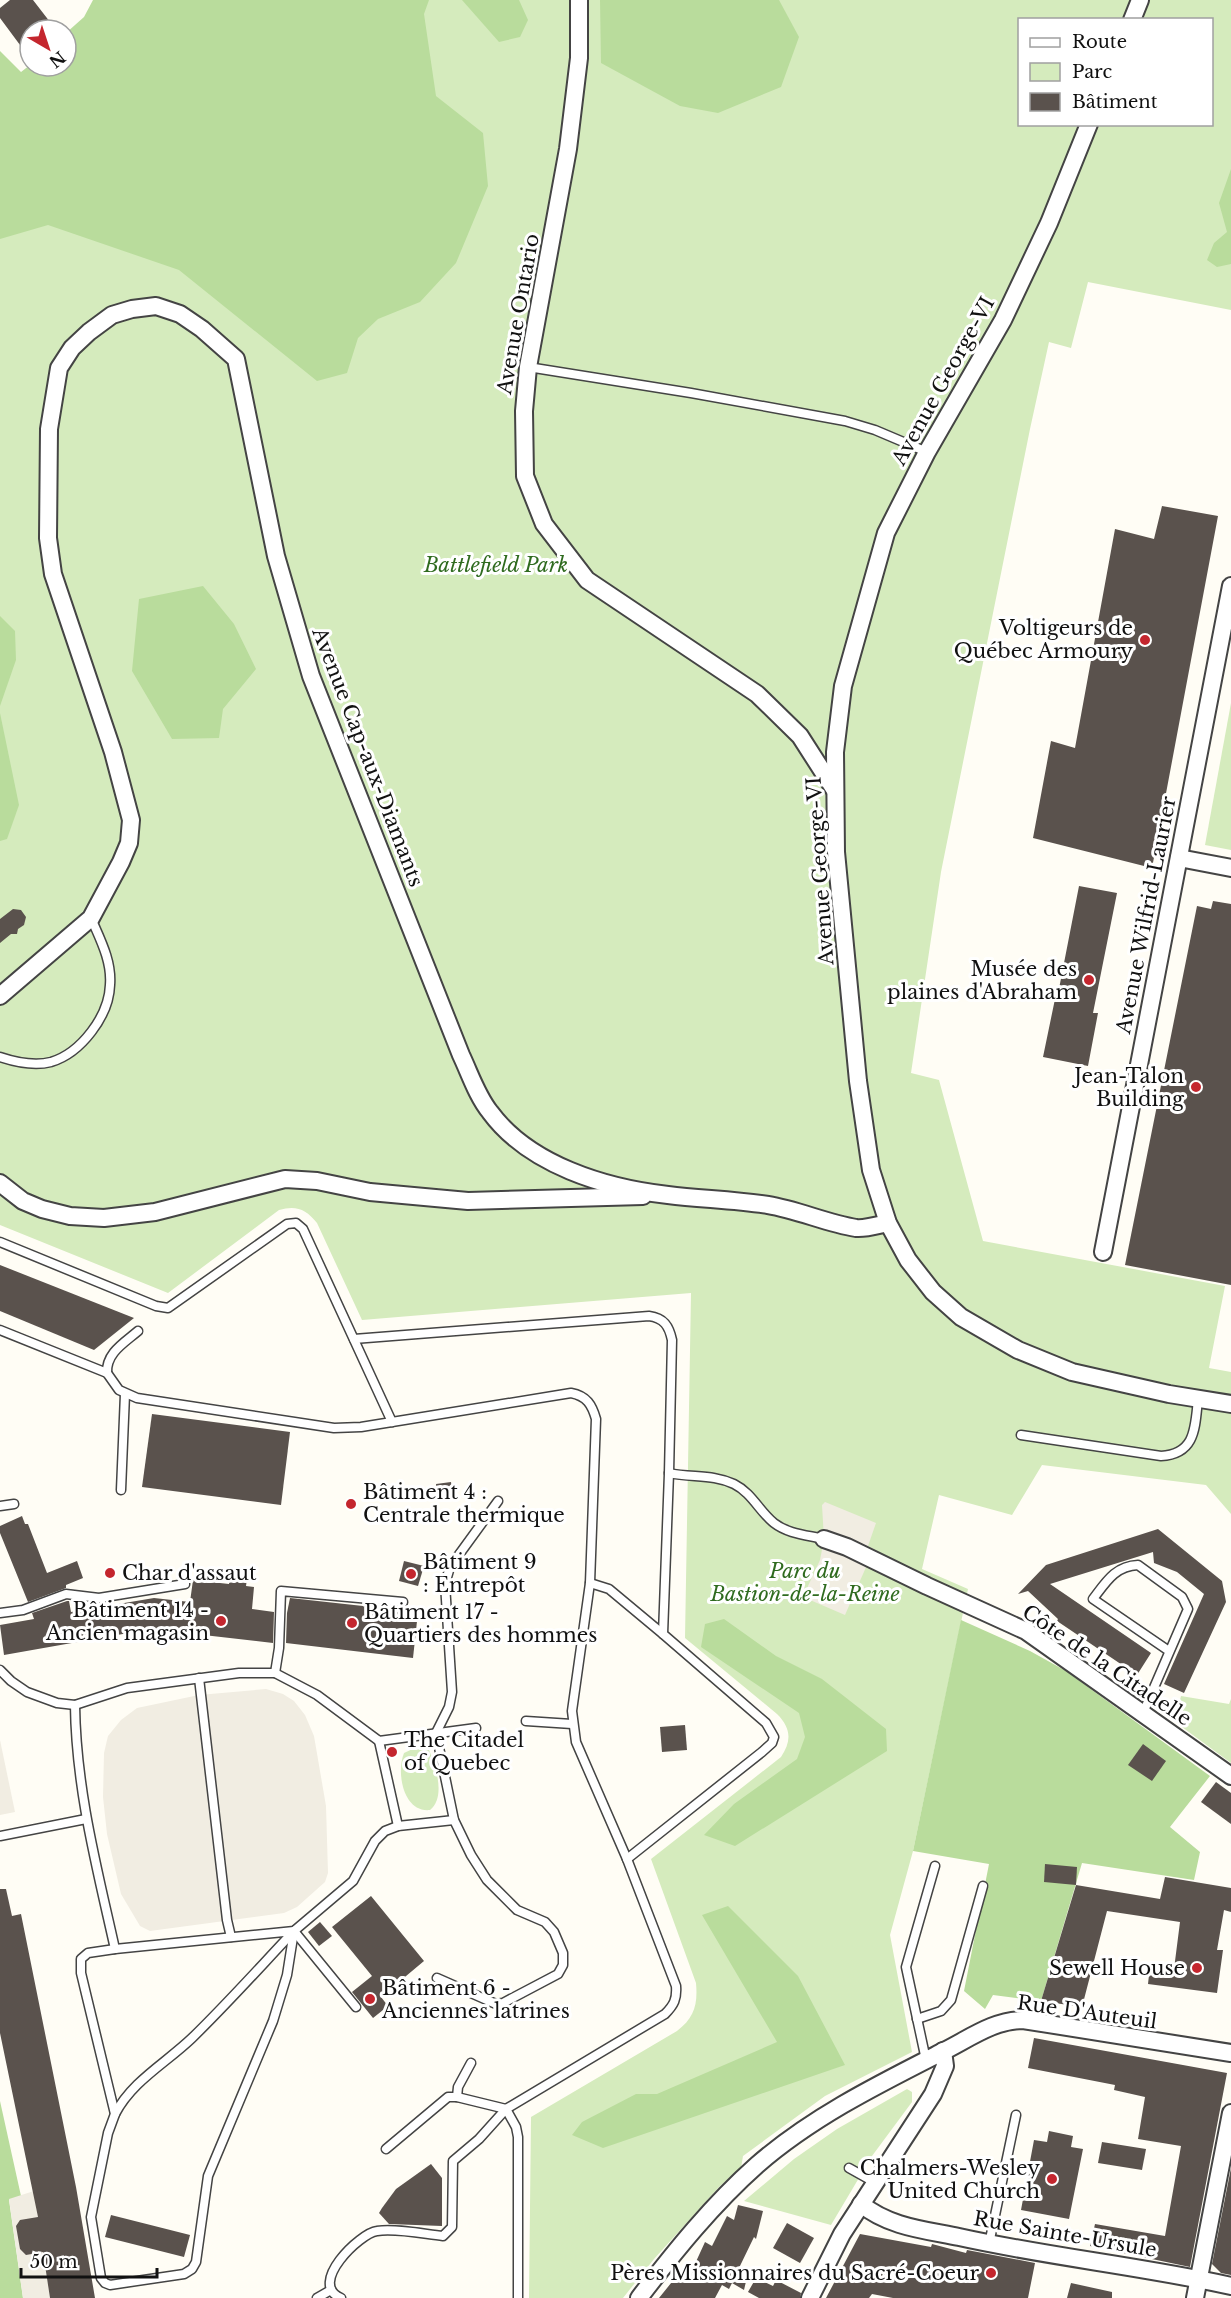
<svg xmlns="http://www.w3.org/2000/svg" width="1231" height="2298" font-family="'Libre Baskerville',serif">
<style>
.green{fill:#d5ebbd;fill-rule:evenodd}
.forest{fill:#b9dc9c}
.plaza{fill:#f1ede2}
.building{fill:#5a524d}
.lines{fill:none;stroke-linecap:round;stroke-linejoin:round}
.lane-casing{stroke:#444;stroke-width:11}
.street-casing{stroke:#444;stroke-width:20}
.lane{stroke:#fff;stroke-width:8}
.street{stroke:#fff;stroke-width:16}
.poi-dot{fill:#c4262e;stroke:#fff;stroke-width:2}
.labels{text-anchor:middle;stroke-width:6;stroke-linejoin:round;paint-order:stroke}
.street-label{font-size:20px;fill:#111;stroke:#fff}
.park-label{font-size:20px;font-style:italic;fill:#2f6b1f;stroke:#fff}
.poi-label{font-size:20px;fill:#111;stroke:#fff;text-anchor:end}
</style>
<rect width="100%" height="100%" fill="#fffdf5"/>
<g class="green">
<path d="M 323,0 L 1231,0 L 1231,310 L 1088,282 L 1071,348 L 1049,342 L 1030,429 L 941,872 L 911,1073 L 939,1080 L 983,1241 L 1225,1286 L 1209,1368 L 1231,1372 L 1231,1514 L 1206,1485 L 1042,1465 L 1012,1515 L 939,1495 L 922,1569 L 968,1589 L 913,1851 L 890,1935 L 912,2052 L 825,2096 L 743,2156 L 741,2168 L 720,2186 L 654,2259 L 623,2298 L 529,2298 L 531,2117 L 677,2031 C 694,2018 698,2005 696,1983 L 651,1859 L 781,1757 C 792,1741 791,1728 777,1714 L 685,1638 L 691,1293 L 362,1320 L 317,1223 C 306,1209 296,1205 279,1210 L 168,1293 L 0,1225 L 0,202 ZM 1020,20 L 1212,20 L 1212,124 L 1020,124 Z"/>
<polygon points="1231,703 1231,850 1205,845"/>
<path d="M 1181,1696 L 1229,1704 L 1231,1699 L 1231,1763 L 1182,1727 C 1174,1717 1178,1708 1181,1696 Z"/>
<path d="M 419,1746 L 429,1750 C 436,1767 446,1797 430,1810 C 403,1813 396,1772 404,1753 Z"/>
<polygon points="907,2089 912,2092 912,2102 872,2156 831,2225 744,2201 794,2159 837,2129"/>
</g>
<g class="forest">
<polygon points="93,0 429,0 424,14 436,96 483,133 488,186 456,263 420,302 378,319 358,338 347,373 317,381 179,270 48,225 0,239 0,51 21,72 30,65 66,66 66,33 84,17"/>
<polygon points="462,0 519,0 528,20 520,37 499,42"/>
<polygon points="600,0 779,0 799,37 781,87 718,113 680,106 601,63"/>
<polygon points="1231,169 1231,264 1217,267 1207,260 1214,243 1227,232 1219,203"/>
<polygon points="203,586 234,624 256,669 223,709 219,738 172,739 132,671 139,599"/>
<polygon points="0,616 15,631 16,660 0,706"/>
<polygon points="0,713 19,805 7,839 0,841"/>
<polygon points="724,1619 776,1656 822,1679 886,1729 887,1751 735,1846 704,1835 734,1804 797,1759 805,1737 799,1713 701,1647 705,1624"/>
<polygon points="961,1620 1030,1651 1066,1671 1210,1776 1170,1827 1200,1852 1194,1880 1082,1863 1041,2001 993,1995 985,2009 964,1991 989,1864 913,1851"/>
<polygon points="728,1906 798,1976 845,2065 603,2148 572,2135 582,2122 636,2094 657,2094 777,2042 702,1915"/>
<polygon points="0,2101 21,2196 9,2200 23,2298 0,2298"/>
</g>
<g class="plaza">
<polygon points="825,1502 876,1523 868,1546 874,1549 845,1615 803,1597 820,1560 824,1539 822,1505"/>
<polygon points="266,1689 283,1694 294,1701 305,1715 314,1736 326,1806 328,1873 325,1882 297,1907 284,1913 150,1931 140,1926 121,1894 107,1834 103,1797 104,1753 108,1736 121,1720 137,1708 199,1695"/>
<polygon points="0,1740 15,1812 0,1815"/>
<polygon points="34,2191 50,2298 23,2298 9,2199"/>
</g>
<g class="building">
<polygon points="10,0 33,0 50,22 39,30 30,30 30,37 20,45 0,18 0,8"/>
<polygon points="1162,506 1218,516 1152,868 1033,838 1051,741 1075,748 1115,529 1154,539"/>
<polygon points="1079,886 1117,893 1093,1013 1098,1013 1088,1066 1043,1057 1055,999 1057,999"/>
<polygon points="1213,901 1231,904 1231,1285 1125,1265 1197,906 1211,909"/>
<polygon points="13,909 21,910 26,917 24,925 18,929 17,934 11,934 0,943 0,919"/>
<polygon points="0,1265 134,1318 94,1350 0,1311"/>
<polygon points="152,1414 290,1432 281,1505 142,1487"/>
<polygon points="451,1482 453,1495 438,1498 436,1484"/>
<polygon points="22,1516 25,1524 28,1524 47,1573 77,1561 83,1578 66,1585 66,1588 28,1602 0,1533 0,1526"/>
<polygon points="1158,1529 1222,1581 1226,1602 1184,1693 1164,1684 1204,1594 1177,1572 1154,1563 1153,1552 1050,1584 1151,1653 1137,1675 1057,1621 1058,1619 1028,1591 1018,1594 1046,1565"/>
<polygon points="404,1561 424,1566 418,1586 399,1581"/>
<polygon points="231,1569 248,1571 246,1586 254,1587 252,1609 274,1612 273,1643 151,1629 4,1655 0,1625 34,1619 32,1613 67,1601 69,1601 71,1612 154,1598 190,1602 193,1580 229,1584"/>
<polygon points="290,1598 418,1612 413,1658 286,1643 287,1613"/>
<polygon points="685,1725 687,1750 662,1752 660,1727"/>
<polygon points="1143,1744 1166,1761 1152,1781 1128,1765"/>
<polygon points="1216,1782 1231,1793 1231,1824 1201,1802"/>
<polygon points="1045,1864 1077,1867 1076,1885 1044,1882"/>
<polygon points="1165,1877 1231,1888 1231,1912 1224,1910 1217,1950 1223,1950 1217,1993 1148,1984 1150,1966 1174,1969 1180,1922 1107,1911 1082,2007 1041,2001 1076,1885 1160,1899"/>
<polygon points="0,1889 6,1889 12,1916 21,1914 76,2187 95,2298 50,2298 43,2252 26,2255 20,2249 16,2226 20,2220 38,2217 0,2033"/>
<polygon points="371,1896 424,1961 381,1997 388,2006 373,2018 352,1992 372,1976 332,1927"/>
<polygon points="320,1922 332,1936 319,1946 308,1932"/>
<polygon points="1034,2038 1227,2073 1190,2267 1090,2246 1095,2224 1165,2236 1181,2146 1138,2139 1145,2097 1114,2090 1115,2085 1028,2068"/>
<polygon points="1049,2131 1073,2136 1071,2147 1083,2149 1069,2219 1021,2210 1034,2140 1047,2142"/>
<polygon points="1102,2142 1146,2149 1142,2170 1098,2163"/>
<polygon points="431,2164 442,2178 442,2226 389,2224 379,2213 382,2208 396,2189"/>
<polygon points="1231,2168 1231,2275 1221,2273 1212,2264"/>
<polygon points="738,2205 763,2211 756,2239 754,2237 739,2268 748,2273 744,2290 732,2283 729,2289 722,2285 715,2298 659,2298 688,2262 694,2266 705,2242 712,2246 727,2216 734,2220"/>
<polygon points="111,2215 190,2235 184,2257 105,2237"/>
<polygon points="787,2223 814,2238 800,2263 773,2248"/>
<polygon points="860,2234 931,2247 932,2244 966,2253 967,2250 1035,2263 1028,2298 893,2298 872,2294 869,2298 826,2298"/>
<polygon points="756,2278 773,2286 776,2280 801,2293 800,2298 759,2298 748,2292"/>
<polygon points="1071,2283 1112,2292 1112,2298 1067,2298"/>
</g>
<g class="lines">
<defs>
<g id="lane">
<polyline points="528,367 691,393 845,421 875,430 927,452"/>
<path d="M 0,1057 C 15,1062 35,1066 51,1062 C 81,1053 109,1016 110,985 C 112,961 100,939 91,918"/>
<polyline points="0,1242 156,1306 168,1308 287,1224 296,1223 303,1229 392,1422"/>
<path d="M 0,1330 L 107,1373 L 119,1390 L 137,1398 L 334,1428 L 361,1427 L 571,1393 C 587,1396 592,1405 596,1419 L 590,1583 L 572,1711 L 576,1742 L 627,1859 L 676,1986 C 677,1999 674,2005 665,2014 L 506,2109 L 479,2139 L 453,2161 L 452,2227 L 443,2236 C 424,2234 396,2228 377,2231 C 360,2233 307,2284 341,2298"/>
<path d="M 354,1339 L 649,1316 C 664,1318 669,1326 672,1340 L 669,1473 L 663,1634 L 766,1723 L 774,1737 L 772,1743 L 762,1752 L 627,1859"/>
<path d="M 107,1373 C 106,1353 124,1343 138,1331"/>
<path d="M 1021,1435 L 1161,1456 C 1196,1454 1195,1427 1198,1399"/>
<path d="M 669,1473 C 692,1478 713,1474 734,1484 C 752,1493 759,1511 774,1523 C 788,1534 807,1535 824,1539"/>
<polyline points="121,1490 125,1394"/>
<polyline points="0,1506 14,1504"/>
<polyline points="590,1583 609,1589 663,1634"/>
<polyline points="0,1613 23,1610 66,1594 99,1598 185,1584"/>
<polyline points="0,1670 11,1681 27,1692 57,1703 75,1705 127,1688 239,1673 275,1673 317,1695 379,1741 476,1728"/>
<polyline points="275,1673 279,1648 281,1591 403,1602"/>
<polyline points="199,1678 227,1920 231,1937"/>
<path d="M 75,1705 C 76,1789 97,1868 115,1949"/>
<path d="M 1143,1713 L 1188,1609 L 1182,1597 L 1138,1565 C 1115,1566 1106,1582 1093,1599 L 1169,1651"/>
<polyline points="526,1721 572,1724"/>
<polyline points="379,1741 398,1826"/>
<polyline points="0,1836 86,1819"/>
<polyline points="294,1931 287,1975 273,2021 208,2176 196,2262 192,2269 184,2274 110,2285 105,2283 101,2278 91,2217 108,2133 115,2114 81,1973 81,1959 88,1953 115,1949 294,1931 353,1881 375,1841 385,1831 398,1826 454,1820"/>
<polyline points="294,1931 356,2007"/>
<polyline points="437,1978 496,2004 503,2003 558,1974 563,1965 563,1953 554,1932 545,1922 517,1910 487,1880 471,1855 454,1820 436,1733 449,1707 452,1692 445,1584 450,1567 498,1501"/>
<polyline points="917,2019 941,2011 951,2000 983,1886"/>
<polyline points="926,2060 906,1967 935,1866"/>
<polyline points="457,2097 458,2087 471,2063"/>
<path d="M 115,2114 C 132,2081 166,2063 192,2038 C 227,2004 260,1967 294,1931"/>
<polyline points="386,2149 448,2097 457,2097 506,2109 516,2127 518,2137 518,2298"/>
<polyline points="849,2168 874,2182"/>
<polyline points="989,2244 1016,2115"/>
<polyline points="317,2298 331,2290"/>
</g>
<g id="street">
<polyline points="579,0 579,58 568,149 528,367 524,411 525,476 544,524 587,580 757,694 800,736 834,789"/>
<polyline points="1132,20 1140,0"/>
<polyline points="1089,124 1049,223 1003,320 927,452 886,533 843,686 835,752 836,852 858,1081 871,1170 888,1223 908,1260 933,1292 961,1317 1018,1350 1072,1372 1169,1394 1231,1404"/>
<polyline points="1179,858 1231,868"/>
<path d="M 0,996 L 91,918 L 121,862 L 129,843 L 131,820 L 113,752 L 53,574 L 48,538 L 49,429 L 59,368 L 72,348 L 89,332 L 112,315 L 132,309 L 156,306 L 180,314 L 202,329 L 236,359 L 276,556 L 311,676 L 461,1055 C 470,1074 477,1096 490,1112 C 529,1165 605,1188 668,1195 C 701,1199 734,1200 768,1205 C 798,1210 826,1223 856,1228 C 866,1229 878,1225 888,1223"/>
<polyline points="0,1183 23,1201 42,1209 70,1216 104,1218 155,1212 285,1179 317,1181 370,1192 468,1201 643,1196"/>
<polyline points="1103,1252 1231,586"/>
<polyline points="824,1539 847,1547 927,1586 1026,1631 1231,1776"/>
<path d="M 861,2204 C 889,2227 925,2230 959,2237 C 1049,2257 1141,2266 1231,2286"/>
<path d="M 639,2298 C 675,2251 713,2204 757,2165 C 812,2117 879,2084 944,2051 C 970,2038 994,2020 1023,2020 L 1231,2053"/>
<polyline points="810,2298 842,2234 933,2094 945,2066 943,2051"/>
<polyline points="1195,2298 1231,2113"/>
</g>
</defs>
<use href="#lane" class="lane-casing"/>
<use href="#street" class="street-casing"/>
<use href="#lane" class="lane"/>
<use href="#street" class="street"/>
</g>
<g class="poi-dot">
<circle cx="1145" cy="640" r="6"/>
<circle cx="1089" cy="980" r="6"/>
<circle cx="1196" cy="1087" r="6"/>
<circle cx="351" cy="1504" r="6"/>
<circle cx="110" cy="1573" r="6"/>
<circle cx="411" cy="1574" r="6"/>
<circle cx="221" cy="1621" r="6"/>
<circle cx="352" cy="1623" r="6"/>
<circle cx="392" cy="1752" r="6"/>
<circle cx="1197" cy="1968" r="6"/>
<circle cx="370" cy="1999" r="6"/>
<circle cx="1052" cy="2179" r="6"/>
<circle cx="991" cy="2273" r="6"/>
</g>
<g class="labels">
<g class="street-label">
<text transform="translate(518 314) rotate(-80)" y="7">Avenue Ontario</text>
<text transform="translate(943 381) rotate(-61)" y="7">Avenue George-VI</text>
<text transform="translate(368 757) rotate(69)" y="7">Avenue Cap-aux-Diamants</text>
<text transform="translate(820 871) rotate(-94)" y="7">Avenue George-VI</text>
<text transform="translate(1146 915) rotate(-79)" y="7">Avenue Wilfrid-Laurier</text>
<text transform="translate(1107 1665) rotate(34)" y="7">Côte de la Citadelle</text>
<text transform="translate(1087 2012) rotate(8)" y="7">Rue D'Auteuil</text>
<text transform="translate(1065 2234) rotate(10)" y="7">Rue Sainte-Ursule</text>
</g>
<g class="park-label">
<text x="496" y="572">Battlefield Park</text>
<text x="805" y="1578">Parc du<tspan x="805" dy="23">Bastion-de-la-Reine</tspan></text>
</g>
<g class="poi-label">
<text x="1133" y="635">Voltigeurs de<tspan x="1133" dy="23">Québec Armoury</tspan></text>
<text x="1077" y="976">Musée des<tspan x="1077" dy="23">plaines d'Abraham</tspan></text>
<text x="1184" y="1083">Jean-Talon<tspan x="1184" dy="23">Building</tspan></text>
<text x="363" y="1499" text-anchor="start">Bâtiment 4 :<tspan x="363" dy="23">Centrale thermique</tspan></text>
<text x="423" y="1569" text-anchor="start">Bâtiment 9<tspan x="423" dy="23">: Entrepôt</tspan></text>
<text x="122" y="1580" text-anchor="start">Char d'assaut</text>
<text x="209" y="1617">Bâtiment 14 -<tspan x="209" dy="23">Ancien magasin</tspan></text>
<text x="364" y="1619" text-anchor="start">Bâtiment 17 -<tspan x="364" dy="23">Quartiers des hommes</tspan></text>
<text x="404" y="1747" text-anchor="start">The Citadel<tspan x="404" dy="23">of Quebec</tspan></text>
<text x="1185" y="1975">Sewell House</text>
<text x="382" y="1995" text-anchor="start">Bâtiment 6 -<tspan x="382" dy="23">Anciennes latrines</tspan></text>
<text x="1040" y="2175">Chalmers-Wesley<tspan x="1040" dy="23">United Church</tspan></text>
<text x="979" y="2280">Pères Missionnaires du Sacré-Coeur</text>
</g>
</g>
<rect x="1018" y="18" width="195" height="108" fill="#ffffff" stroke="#a0a0a0" stroke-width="1.5"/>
<rect x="1030" y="38" width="30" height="9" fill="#ffffff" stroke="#a0a0a0" stroke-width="1.5"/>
<text x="1072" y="48" font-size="18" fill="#111111">Route</text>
<rect x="1030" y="63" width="30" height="18" fill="#d5ebbd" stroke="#a0a0a0" stroke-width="1.5"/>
<text x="1072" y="78" font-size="18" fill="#111111">Parc</text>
<rect x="1030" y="93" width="30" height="18" fill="#5a524d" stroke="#a0a0a0" stroke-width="1.5"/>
<text x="1072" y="108" font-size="18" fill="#111111">Bâtiment</text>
<g transform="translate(48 48) rotate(141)"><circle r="28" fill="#ffffff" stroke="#a0a0a0" stroke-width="1.5"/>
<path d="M0-4.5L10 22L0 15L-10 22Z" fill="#c4262e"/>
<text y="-9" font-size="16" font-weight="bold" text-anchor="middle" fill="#111111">N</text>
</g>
<path d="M21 2268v9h136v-9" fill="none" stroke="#111111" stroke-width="3"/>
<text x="30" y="2268" font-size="18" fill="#111111" stroke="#ffffff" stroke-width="4.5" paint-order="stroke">50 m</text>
</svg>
